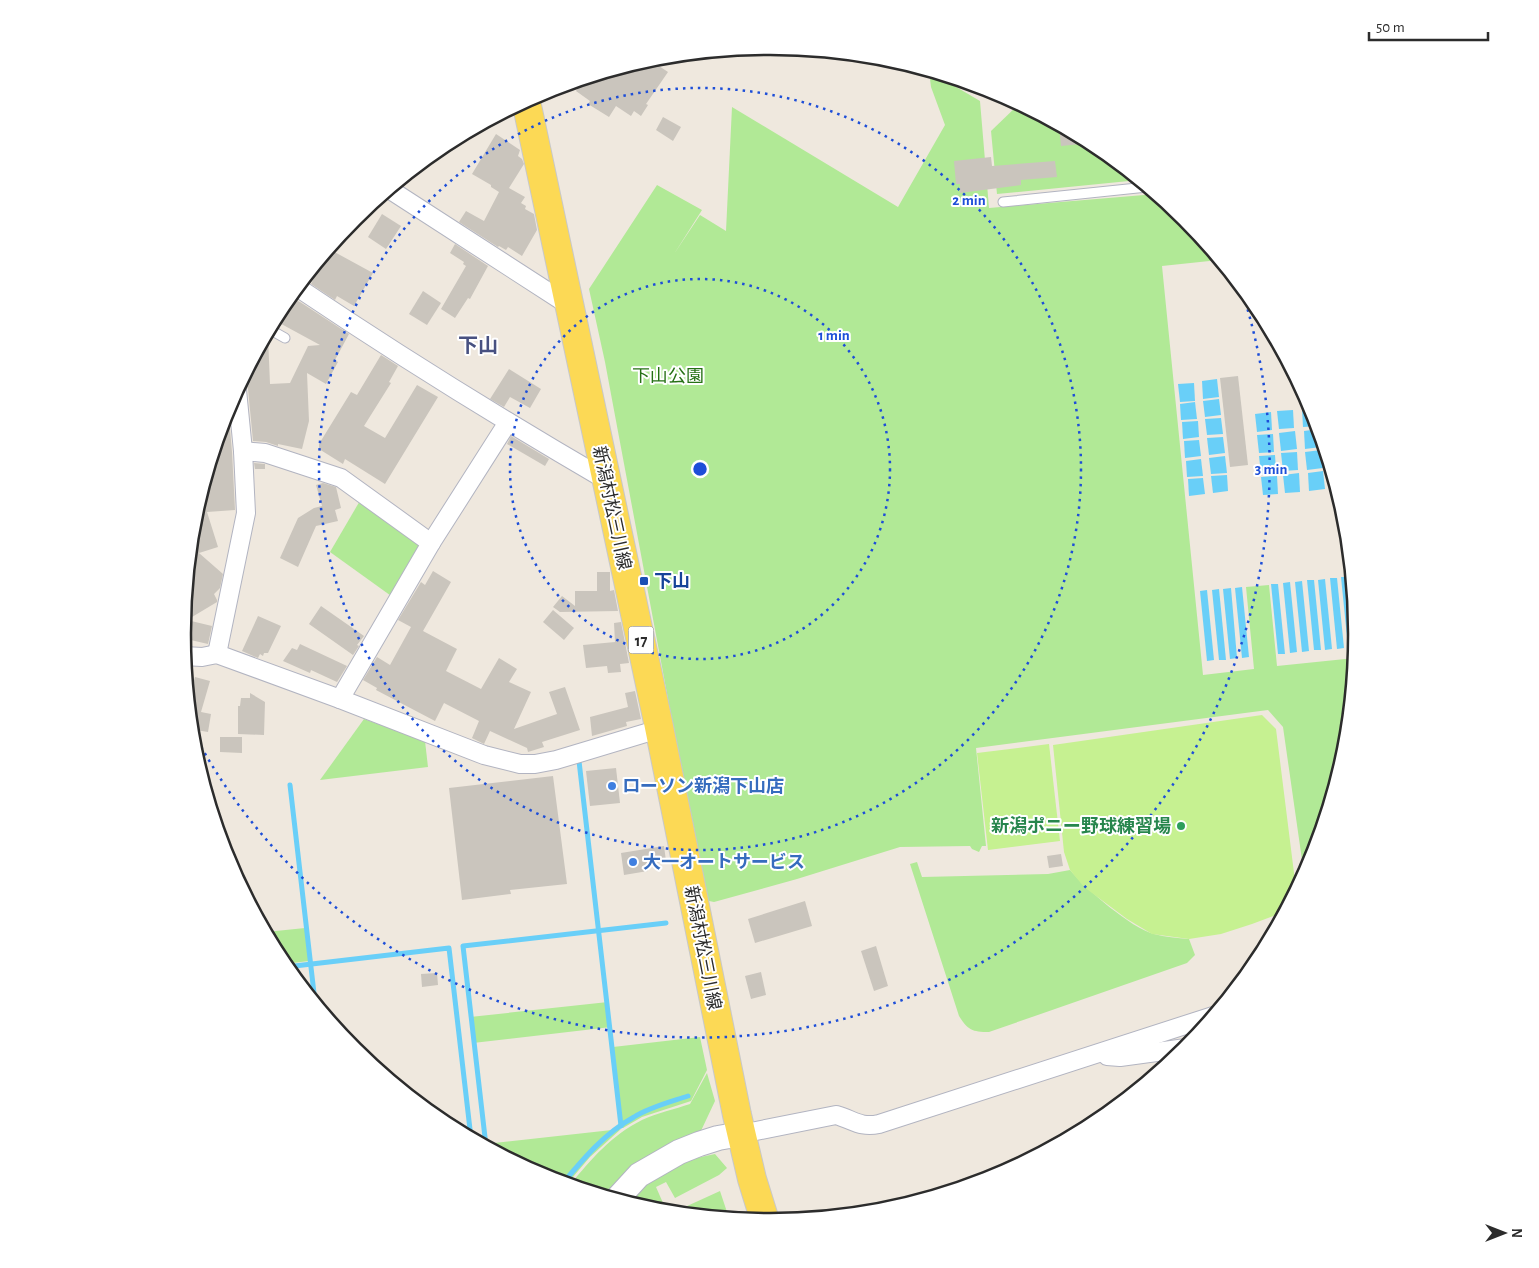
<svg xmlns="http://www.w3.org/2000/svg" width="1539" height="1268" font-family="'Alegreya Sans','Noto Sans JP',sans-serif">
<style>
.green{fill:#b1e996}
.pitch{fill:#c6f191}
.water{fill:#69cff8}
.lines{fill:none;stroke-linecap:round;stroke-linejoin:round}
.stream{stroke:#69cff8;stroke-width:5}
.building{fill:#cac5bd}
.lane-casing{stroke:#b2b4c1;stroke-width:11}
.street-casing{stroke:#b2b4c1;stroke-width:20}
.secondary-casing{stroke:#b2b4c1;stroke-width:26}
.primary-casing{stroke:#c8c8c8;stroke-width:30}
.lane{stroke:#fff;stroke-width:9}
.street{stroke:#fff;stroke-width:18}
.secondary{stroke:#fff;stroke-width:24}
.primary{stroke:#fcd955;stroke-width:28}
.ring{fill:none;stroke:#1d4ed8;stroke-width:2.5;stroke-dasharray:2.5 5}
.transit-dot{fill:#1a4fb4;stroke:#fff;stroke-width:2}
.shop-dot{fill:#3f7fe0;stroke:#fff;stroke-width:2}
.leisure-dot{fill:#2e9e5b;stroke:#fff;stroke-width:2}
.labels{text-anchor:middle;stroke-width:4;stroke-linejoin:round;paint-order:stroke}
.shield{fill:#fff;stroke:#6b6b6b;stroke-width:1}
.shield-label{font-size:16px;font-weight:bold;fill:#2c2c2c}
.park-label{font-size:18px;fill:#267115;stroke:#fff}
.street-label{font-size:18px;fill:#2c2c2c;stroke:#fff}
.transit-label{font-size:18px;font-weight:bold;fill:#164399;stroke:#fff;text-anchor:start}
.shop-label{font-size:18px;font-weight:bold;fill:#366cbe;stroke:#fff;text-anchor:start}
.leisure-label{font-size:18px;font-weight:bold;fill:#27864d;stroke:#fff;text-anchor:end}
.quarter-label{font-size:20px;font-weight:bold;fill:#485181;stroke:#fff}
.rim{fill:none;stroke:#2c2c2c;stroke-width:2.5}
.centre{fill:#1d4ed8;stroke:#fff;stroke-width:2.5}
.ring-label{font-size:15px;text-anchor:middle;font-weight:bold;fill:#1d4ed8;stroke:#fff;stroke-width:4;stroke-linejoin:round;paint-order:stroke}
</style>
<rect width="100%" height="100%" fill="#efe8de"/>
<g class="green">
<polygon points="929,71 948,77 946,81 980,101 989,208 1156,194 1185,219 1219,260 1162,266 1203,675 1254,669 1246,587 1269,585 1277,666 1355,658 1346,749 1312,859 1304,874 1283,727 1268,710 976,748 986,846 982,846 979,852 972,849 970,846 900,847 797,879 714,902 709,901 705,897 605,362 589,289 657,185 702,210 674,254 700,215 726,231 732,107 898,207 945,125 931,87"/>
<polygon points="1019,104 1096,145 1139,180 997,194 991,131"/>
<polygon points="361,499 426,544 394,598 330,552"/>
<polygon points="364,719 425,741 428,767 320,780"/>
<path d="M 917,862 L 922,877 L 1048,874 L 1070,870 C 1086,889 1131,928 1154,934 C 1165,937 1177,938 1189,939 L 1195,955 L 1187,963 L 989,1032 C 972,1032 968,1030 959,1016 L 910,864 Z"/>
<polygon points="305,928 309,961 284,964 266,932"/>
<polygon points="608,1002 611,1027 473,1043 470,1017"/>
<polygon points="700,1037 707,1070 691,1101 642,1117 623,1128 613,1047"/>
<path d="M 707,1073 L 715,1101 L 699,1135 L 607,1196 L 570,1185 C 591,1159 612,1135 642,1120 C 657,1113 675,1109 690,1104 Z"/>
<polygon points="621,1129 590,1157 567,1184 544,1177 485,1144"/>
<polygon points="715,1154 727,1168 719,1175 675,1198 666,1182 656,1187 663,1203 650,1209 627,1202 651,1179 687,1160"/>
<polygon points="720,1191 729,1218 674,1212"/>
</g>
<g class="pitch">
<polygon points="1262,715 1276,729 1296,889 1281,913 1252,924 1221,934 1189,939 1152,934 1127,919 1084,887 1070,870 1064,852 1053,745"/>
<polygon points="1049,744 1060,841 988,850 977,753"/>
</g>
<g class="water">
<polygon points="1217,379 1219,397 1203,399 1202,381"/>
<polygon points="1194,383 1195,401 1180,402 1178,384"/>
<polygon points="1219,399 1221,415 1205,417 1203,401"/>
<polygon points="1195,402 1197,419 1181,420 1180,404"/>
<polygon points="1312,408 1318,426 1303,427 1302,409"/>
<polygon points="1293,410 1294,428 1279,429 1277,411"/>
<polygon points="1271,412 1272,430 1257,432 1255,414"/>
<polygon points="1221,418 1223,434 1207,435 1205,419"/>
<polygon points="1198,421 1199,437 1183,439 1182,422"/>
<polygon points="1319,429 1321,447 1305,449 1304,431"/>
<polygon points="1295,431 1297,449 1281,451 1279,433"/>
<polygon points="1273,434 1274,452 1259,453 1257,435"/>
<polygon points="1223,437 1225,453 1209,455 1207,438"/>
<polygon points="1199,440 1201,456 1185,458 1184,441"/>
<polygon points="1321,450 1323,468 1307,470 1305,452"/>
<polygon points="1297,452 1298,470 1283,471 1281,453"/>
<polygon points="1275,455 1276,472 1261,474 1259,456"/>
<polygon points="1225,456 1227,473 1211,474 1209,458"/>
<polygon points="1201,459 1203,476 1187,477 1186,461"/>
<polygon points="1323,471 1325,489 1309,491 1308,473"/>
<polygon points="1299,473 1300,492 1285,493 1283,475"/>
<polygon points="1227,475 1228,491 1213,493 1211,476"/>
<polygon points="1277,476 1278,494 1263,495 1261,477"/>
<polygon points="1203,478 1205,494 1189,496 1188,479"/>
<polygon points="1341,577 1348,577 1355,647 1348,647"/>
<polygon points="1337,578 1344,648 1337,649 1330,578"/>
<polygon points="1325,579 1332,649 1325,650 1318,580"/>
<polygon points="1307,580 1314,580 1321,650 1314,650"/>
<polygon points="1302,581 1309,651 1302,652 1295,582"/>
<polygon points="1290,582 1297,652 1290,653 1283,583"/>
<polygon points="1271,584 1278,584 1285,654 1278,654"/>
<polygon points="1242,587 1249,657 1242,658 1235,588"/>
<polygon points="1231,588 1237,658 1230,659 1223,589"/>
<polygon points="1219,589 1226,660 1219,660 1212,590"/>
<polygon points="1207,590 1214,660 1207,661 1200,591"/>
</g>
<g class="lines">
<g class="stream">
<polyline points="579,761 621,1126"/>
<polyline points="290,785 315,1002"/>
<polyline points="286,967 449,948 471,1138"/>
<polyline points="486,1146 463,946 666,923"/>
<path d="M 563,1183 C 584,1158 605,1133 634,1117 C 650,1107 670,1102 688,1096"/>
</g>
</g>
<g class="building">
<polygon points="647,60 650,60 668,72 646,104 648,105 641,116 634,111 631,116 616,106 609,117 588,104 590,101 576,91 583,79"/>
<polygon points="663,117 681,127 673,141 656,130"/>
<polygon points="1059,126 1069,131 1092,143 1061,146"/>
<polygon points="496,134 520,150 518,156 522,159 524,164 509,188 525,197 521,203 526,206 525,209 534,214 537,230 522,256 508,247 506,250 499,246 498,247 459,222 466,211 484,221 499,192 491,187 491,185 472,174"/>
<polygon points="991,157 992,166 1055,161 1057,177 1021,180 1021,185 960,193 960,184 956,184 954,161"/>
<polygon points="382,214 401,226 386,249 368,237"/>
<polygon points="455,244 488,266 470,299 468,298 455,318 441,309 466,266 463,264 464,262 450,253"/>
<polygon points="329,249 373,273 354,306 337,296 335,300 311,284 315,276 309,273"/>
<polygon points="423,291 441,303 427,325 409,314"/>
<polygon points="289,297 300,302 349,334 335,360 338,362 326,384 307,373 309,421 302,449 278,444 278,446 266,442 253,441 248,389 244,382 244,376 266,335 268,336 270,384 290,383 308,346 320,345 274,320 281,307"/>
<polygon points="381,355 398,366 389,382 391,383 364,426 385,438 417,385 438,397 385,484 345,459 343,464 319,449 319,444 351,392 357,395"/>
<polygon points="509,369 541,389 530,408 510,397 504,407 490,399"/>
<polygon points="1238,376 1248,465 1230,467 1220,378"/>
<polygon points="228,406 232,452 235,510 207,512 218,547 199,553 223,574 220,588 214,594 217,600 217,602 187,620 212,626 208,644 182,638 182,634 188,570 196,565 190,548 193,519"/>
<polygon points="511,436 549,459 545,466 507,444"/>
<polygon points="254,463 265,464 265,469 255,469"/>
<polygon points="323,483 336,487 341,508 335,510 338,521 316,526 298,567 280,558 298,518 314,508 322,506 316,485"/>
<polygon points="433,571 451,582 423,631 457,649 446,671 481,689 499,658 517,669 509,682 531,692 514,729 557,714 549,692 565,687 580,730 542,742 544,747 528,752 527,748 490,731 484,744 472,738 479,721 444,703 435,721 376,690 377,688 363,680 377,657 390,665 411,627 398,620 421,582 425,585"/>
<polygon points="597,572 610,572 610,591 614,590 618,611 560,612 553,607 562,596 575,606 575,591 597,591"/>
<polygon points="321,606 364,636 357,645 359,646 353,655 309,624"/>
<polygon points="553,610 574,628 564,640 543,622"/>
<polygon points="258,616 281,626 268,653 264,653 263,656 260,654 258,658 242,651"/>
<polygon points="621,622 629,663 620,664 621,672 608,673 607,666 586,668 583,645 615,642 614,623"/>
<polygon points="300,644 347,666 337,682 311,670 310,673 283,661 292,648 297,650"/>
<polygon points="195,677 210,681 201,712 211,714 208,732 196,730 194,741 192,741 188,700"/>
<polygon points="635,691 641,719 626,722 627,726 592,736 590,717 628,707 625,693"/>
<polygon points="250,693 265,702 264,735 238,734 238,706 240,706 241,698 250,698"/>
<polygon points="220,737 242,737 242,753 220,752"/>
<polygon points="616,768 620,803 590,806 586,771"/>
<polygon points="553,776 567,884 510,890 511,894 462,900 449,788"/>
<polygon points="664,846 666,861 647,864 648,871 624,875 621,853"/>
<polygon points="1061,854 1063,866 1049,868 1047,856"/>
<polygon points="805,901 812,926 755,943 748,919"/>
<polygon points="876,946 888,986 874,991 861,951"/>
<polygon points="761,972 766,995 751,999 745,976"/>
<polygon points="437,973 438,985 422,987 421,974"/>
</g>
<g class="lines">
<defs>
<g id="lane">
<polyline points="1003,202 1147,187"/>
<polyline points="269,329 285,338"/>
</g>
<g id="street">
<polyline points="389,189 570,306"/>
<path d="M 297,287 C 398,355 501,419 606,480"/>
<polyline points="243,451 265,453 341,478 431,543"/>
<polyline points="217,654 246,513 243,451 237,390"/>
<polyline points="184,656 202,657 217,654 340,699 484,755 520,764 535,764 556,760 659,729"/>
<polyline points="340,699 431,543 508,422"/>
<polyline points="1107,1056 1120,1057 1186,1048"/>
<path d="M 741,1134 L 836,1115 C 854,1120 860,1128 879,1124 L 1213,1016"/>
</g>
<polyline id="secondary" points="617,1199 639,1175 679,1152 699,1144 718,1138 741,1134"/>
<polyline id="primary" points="526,101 658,722 737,1115 752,1179 765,1221"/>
</defs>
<use href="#lane" class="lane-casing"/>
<use href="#street" class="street-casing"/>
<use href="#secondary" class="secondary-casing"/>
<use href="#primary" class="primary-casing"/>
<use href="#lane" class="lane"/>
<use href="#street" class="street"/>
<use href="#secondary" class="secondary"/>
<use href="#primary" class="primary"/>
</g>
<g class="ring">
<circle cx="700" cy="469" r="190"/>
<circle cx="700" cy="469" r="381"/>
<path d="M1241 288A571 571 0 0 1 191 728"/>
</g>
<rect class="transit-dot" x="639" y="576" width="10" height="10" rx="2.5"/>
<g class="shop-dot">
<circle cx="612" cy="786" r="5"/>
<circle cx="633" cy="862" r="5"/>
</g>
<circle class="leisure-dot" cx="1181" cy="826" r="5"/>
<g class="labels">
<rect class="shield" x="628.5" y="626.5" width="25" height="27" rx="4"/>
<g class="shield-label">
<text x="641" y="646">17</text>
</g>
<g class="park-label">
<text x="668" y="382">下山公園</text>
</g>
<g class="street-label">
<text transform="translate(612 508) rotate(78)" y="6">新潟村松三川線</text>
<text transform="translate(703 948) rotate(79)" y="6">新潟村松三川線</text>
</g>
<g class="transit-label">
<text x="654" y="587">下山</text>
</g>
<g class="shop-label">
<text x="622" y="792">ローソン新潟下山店</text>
<text x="643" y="868">大一オートサービス</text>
</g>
<g class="leisure-label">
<text x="1171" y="832">新潟ポニー野球練習場</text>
</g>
<g class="quarter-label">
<text x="478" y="352">下山</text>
</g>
</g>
<path d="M0 0H1539V1268H0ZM769 55H770A578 578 0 0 1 1348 633V635A578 578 0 0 1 770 1213H769A578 578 0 0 1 191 635V633A578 578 0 0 1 769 55Z" fill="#fff" fill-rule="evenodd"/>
<path class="rim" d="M769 55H770A578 578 0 0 1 1348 633V635A578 578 0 0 1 770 1213H769A578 578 0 0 1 191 635V633A578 578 0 0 1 769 55Z"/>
<circle cx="700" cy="469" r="8" class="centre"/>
<g class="ring-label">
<text x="969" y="205">2 min</text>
<text x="834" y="340">1 min</text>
<text x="1271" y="474">3 min</text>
</g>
<g transform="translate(1504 1233) rotate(90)" stroke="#ffffff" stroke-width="4" paint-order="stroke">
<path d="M0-4L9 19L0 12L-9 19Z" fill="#2c2c2c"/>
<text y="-8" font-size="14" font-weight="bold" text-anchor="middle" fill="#2c2c2c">N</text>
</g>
<path d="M1369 32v8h119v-8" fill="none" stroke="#2c2c2c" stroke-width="2.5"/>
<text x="1376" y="32" font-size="15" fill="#2c2c2c" stroke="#ffffff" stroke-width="4" paint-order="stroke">50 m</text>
</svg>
